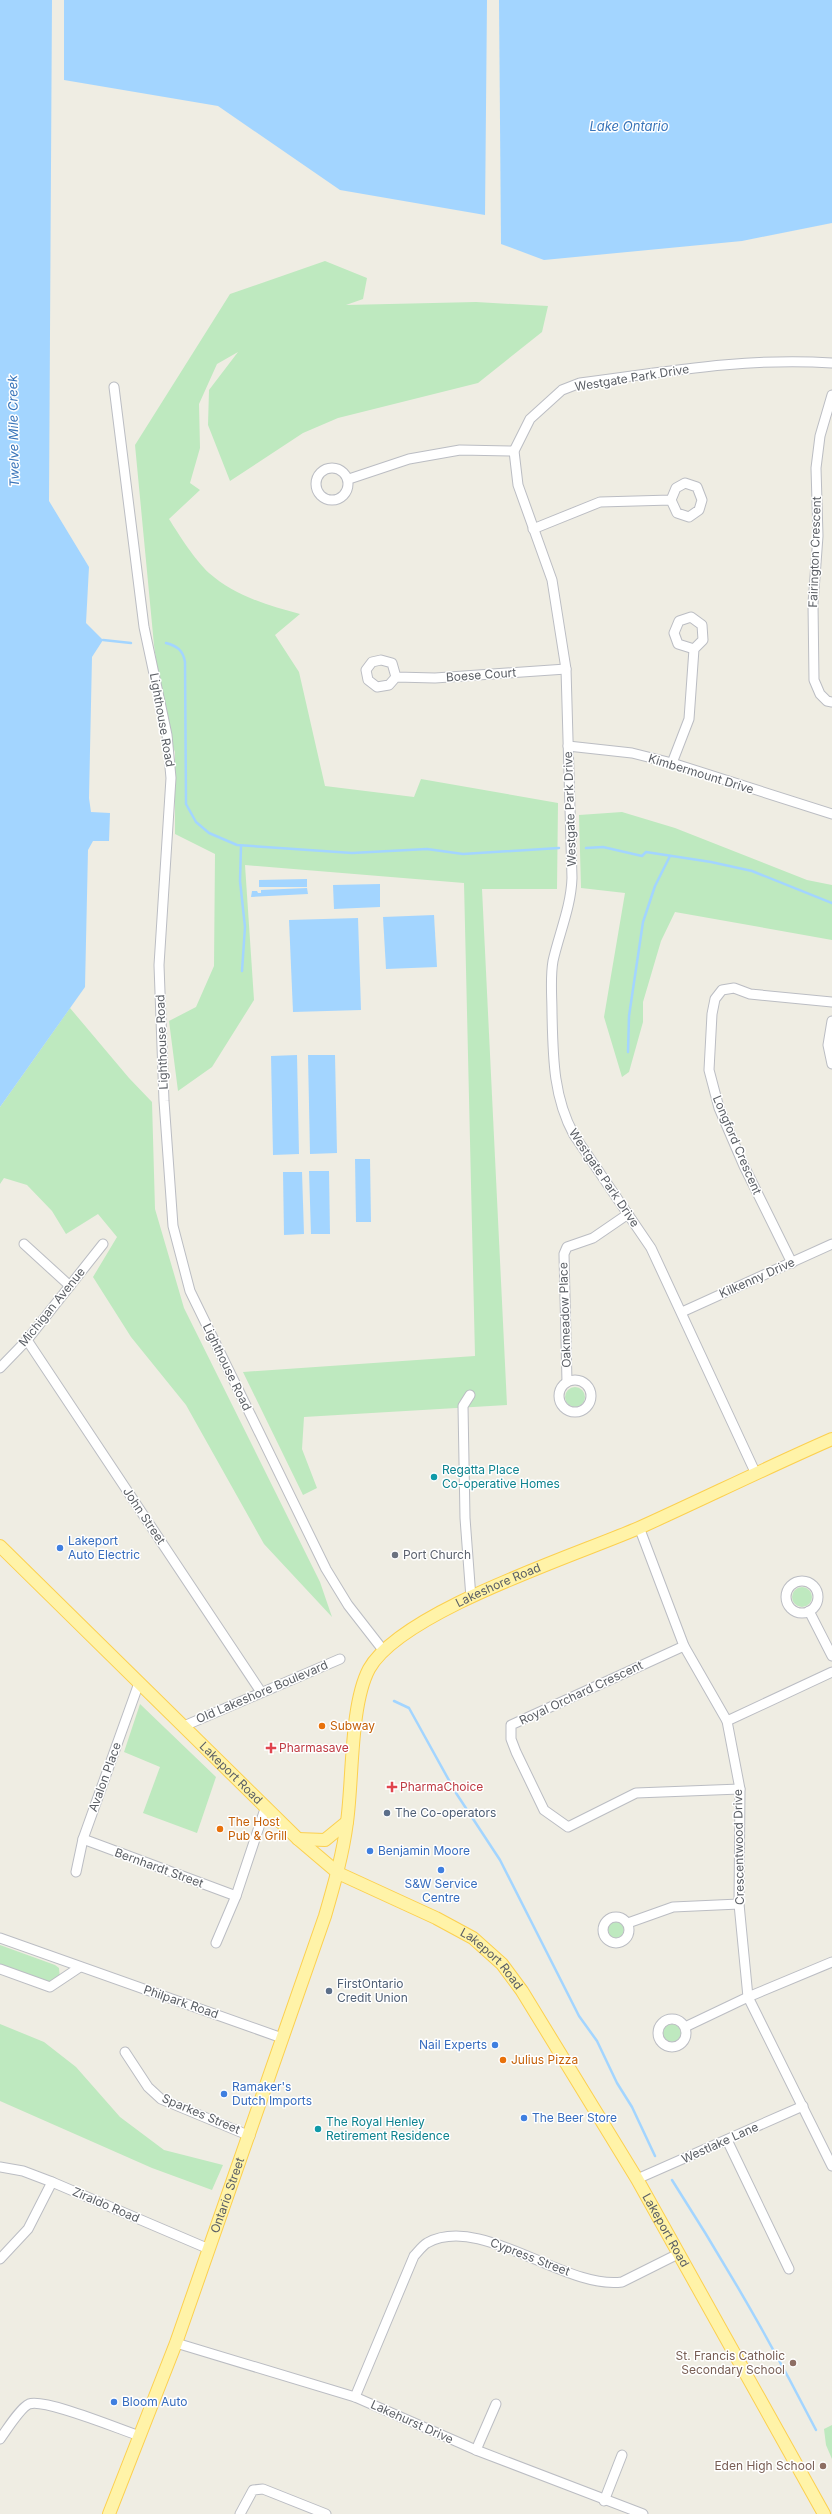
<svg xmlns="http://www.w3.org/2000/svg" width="832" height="2514" font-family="Inter,sans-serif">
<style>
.green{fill:#bee9bf}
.water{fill:#a3d5ff}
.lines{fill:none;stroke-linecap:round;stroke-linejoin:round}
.stream{stroke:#a3d5ff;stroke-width:2.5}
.minor-casing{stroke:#bbbdc3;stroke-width:11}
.major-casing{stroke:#fcd04f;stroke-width:14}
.minor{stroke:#fff;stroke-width:9}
.major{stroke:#fff3a8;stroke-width:12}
.culture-dot{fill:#0f9aa8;stroke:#fff;stroke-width:1.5}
.shop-dot{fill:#3f7fe0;stroke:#fff;stroke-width:1.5}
.worship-dot{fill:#6b7280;stroke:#fff;stroke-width:1.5}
.food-dot{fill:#e8710a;stroke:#fff;stroke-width:1.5}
.health-dot{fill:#e0444e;stroke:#fff;stroke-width:1.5}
.service-dot{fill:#5c6f8a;stroke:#fff;stroke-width:1.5}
.education-dot{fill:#8d6e63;stroke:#fff;stroke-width:1.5}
.labels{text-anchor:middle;stroke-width:3;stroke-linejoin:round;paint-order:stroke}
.street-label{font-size:12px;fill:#5b5f65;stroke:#fff}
.culture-label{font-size:12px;fill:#0d838f;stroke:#fff;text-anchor:start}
.shop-label{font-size:12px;fill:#366cbe;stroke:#fff;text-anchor:start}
.worship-label{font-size:12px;fill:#5b616d;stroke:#fff;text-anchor:start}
.food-label{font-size:12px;fill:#c56008;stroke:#fff;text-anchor:start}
.health-label{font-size:12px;fill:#be3a42;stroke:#fff;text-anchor:start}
.service-label{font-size:12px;fill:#4e5e75;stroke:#fff;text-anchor:start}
.education-label{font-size:12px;fill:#785e54;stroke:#fff;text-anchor:end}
.water-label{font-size:13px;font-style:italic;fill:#3874b9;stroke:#fff}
</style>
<rect width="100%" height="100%" fill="#efede3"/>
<g class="green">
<path d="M 325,261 L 367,278 L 363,299 L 346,305 L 476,302 L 548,306 L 542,332 L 478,383 L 338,418 L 303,433 L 230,481 L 208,425 L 209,390 L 238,352 L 217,364 L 199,404 L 200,448 L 190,483 L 200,490 L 169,519 C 179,535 195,560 209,573 C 234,595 268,606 300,614 L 275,635 L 299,672 L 325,786 L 414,797 L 421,779 L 558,803 L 557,889 L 482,889 L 507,1405 L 304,1417 L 302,1449 L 317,1488 L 303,1495 L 243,1372 L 475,1356 L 464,883 L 245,865 L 254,1000 L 212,1067 L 178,1091 L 169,1021 L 196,1007 L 214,966 L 215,854 L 175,834 L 175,752 L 165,726 L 154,645 L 135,445 L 230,294 Z"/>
<polygon points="622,812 675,828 807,880 832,885 832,940 675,912 661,941 643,1002 643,1022 629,1072 622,1077 604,1017 625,893 581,888 579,815"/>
<polygon points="70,1008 129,1078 152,1102 155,1209 184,1308 320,1582 332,1617 264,1544 186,1405 131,1337 93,1277 117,1237 98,1214 66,1234 52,1211 27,1185 4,1178 0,1184 0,1107"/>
<circle cx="575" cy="1397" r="10"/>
<circle cx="802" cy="1597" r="10"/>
<polygon points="140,1704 216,1777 197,1833 143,1813 160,1767 124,1752"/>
<circle cx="616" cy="1930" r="8"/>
<polygon points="0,1945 55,1965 59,1968 60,1979 50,1985 0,1967"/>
<polygon points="0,2024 44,2042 76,2067 120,2117 164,2150 223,2165 212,2190 152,2168 0,2101"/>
<circle cx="672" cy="2033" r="9"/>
<polygon points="832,2425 832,2459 826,2445 824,2429"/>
</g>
<g class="water">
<polygon points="0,0 52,0 49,501 89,567 86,623 103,640 92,657 89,798 91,812 110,813 109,841 93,841 88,850 85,987 0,1107"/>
<polygon points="64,0 487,0 485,215 340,190 218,106 64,80"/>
<polygon points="499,0 832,0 832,223 742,241 544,260 501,244"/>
<polygon points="307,879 307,887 259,887 259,880"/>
<polygon points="380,884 380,907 334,909 333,885"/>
<polygon points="307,888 308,894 251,897 252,891 257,891 258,893 261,893 261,890"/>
<polygon points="434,915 437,967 386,969 383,917"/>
<polygon points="358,918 361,1010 293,1012 289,920"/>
<polygon points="297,1055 299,1154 273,1155 271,1056"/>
<polygon points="308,1055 335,1055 337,1153 310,1154"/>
<polygon points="355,1159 370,1159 371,1222 356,1222"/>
<polygon points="309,1171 329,1171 330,1234 311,1234"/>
<polygon points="283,1172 302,1172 304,1234 284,1235"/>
</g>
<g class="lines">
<g class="stream">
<polyline points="103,640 131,643"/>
<path d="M 166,643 C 177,646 183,650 185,662 L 186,804 L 196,822 L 209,833 L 237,845 L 352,853 L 427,849 L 463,854 L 559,848"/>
<polyline points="241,846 240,881 245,927 242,971"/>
<polyline points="586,848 603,847 642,856 646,852 711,862 752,871 832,903"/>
<polyline points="628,1052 629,1016 643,922 655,886 670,856"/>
<polyline points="394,1701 409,1708 456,1793 500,1860 579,2016 597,2041 617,2083 632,2107 655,2156"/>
<path d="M 672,2180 C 724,2261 772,2344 816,2430"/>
</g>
<defs>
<g id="minor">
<polyline points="114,387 144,627 167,735 171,778 159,965 164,1101 173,1226 190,1291 326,1569 348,1605 383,1650"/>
<polyline points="832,395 820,436 816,468 818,536 813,604 814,680 820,694 827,701 832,702"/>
<circle cx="332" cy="484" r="16"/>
<polyline points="349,479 409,459 460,450 514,451"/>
<polyline points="533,529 600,502 671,500 677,513 689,517 699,510 702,500 697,487 685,483 676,488 671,500"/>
<polyline points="396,677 389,685 377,687 368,680 366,670 372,662 381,660 392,663 396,677 435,678 566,669"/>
<polyline points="568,746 632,753 672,763 832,814"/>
<polyline points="672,763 689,719 694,649 703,640 702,625 691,617 679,621 674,633 678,644 694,649"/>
<polyline points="832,1021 828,1045 832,1064"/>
<polyline points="24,1244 70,1286"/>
<polyline points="792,1263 744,1166 719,1108 709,1070 712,1014 715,999 722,990 734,988 750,994 832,1002"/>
<polyline points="682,1312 832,1244"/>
<polyline points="27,1340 261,1692"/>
<polyline points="0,1368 27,1340 103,1244"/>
<circle cx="575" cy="1396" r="16"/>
<polyline points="567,1382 564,1254 567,1247 593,1238 628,1214"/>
<polyline points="470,1395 463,1406 465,1518 471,1598"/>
<path d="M 756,1474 L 651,1248 L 574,1135 C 553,1097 553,1056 552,1013 C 552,996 550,978 553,961 C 559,934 571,907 572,878 L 566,669 L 552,580 L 518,485 L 514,451 L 530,419 L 562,390 L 580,383 C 664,372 747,357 832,363"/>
<polyline points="639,1527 684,1646 727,1721 740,1789 739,1904 748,1997 832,2166"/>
<circle cx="802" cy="1597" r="16"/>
<polyline points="809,1611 832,1656"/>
<polyline points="684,1646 511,1725 511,1739 516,1752 544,1810 568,1827 636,1793 740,1789"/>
<polyline points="727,1721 832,1672"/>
<polyline points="184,1726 340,1659"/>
<polyline points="83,1839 236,1896"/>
<polyline points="76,1872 83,1839 139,1683"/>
<circle cx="616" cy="1930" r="13"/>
<polyline points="628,1923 673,1907 739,1904"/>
<polyline points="0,1938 282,2038"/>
<polyline points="216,1943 236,1896 266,1806"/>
<polyline points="0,1969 50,1987 80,1967"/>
<circle cx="672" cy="2033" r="14"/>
<polyline points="685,2027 748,1997 832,1962"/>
<polyline points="125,2052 148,2087 161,2099 250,2136"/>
<polyline points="727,2140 789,2269"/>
<polyline points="0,2167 23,2171 52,2182 209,2249"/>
<polyline points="637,2179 803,2106"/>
<polyline points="0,2259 28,2229 52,2182"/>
<polyline points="176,2343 355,2397 476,2450 643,2514"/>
<path d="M 355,2397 L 414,2256 C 418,2252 422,2246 427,2243 C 481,2213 565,2290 622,2282 L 678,2254"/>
<path d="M 0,2439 C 6,2431 20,2408 29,2404 C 45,2398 121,2430 140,2436"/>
<polyline points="476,2450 496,2404"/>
<polyline points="604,2501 622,2455"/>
<polyline points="240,2514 253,2490 263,2489 326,2514"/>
</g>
<g id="major">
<path id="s1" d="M 0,1546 L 298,1839 L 338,1873 L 436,1918 L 473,1938 L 502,1964 L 522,1991 L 637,2179 L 824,2514"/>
<polyline points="298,1839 325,1840 347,1822"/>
<path id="s2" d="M 109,2514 L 176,2343 L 325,1916 C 334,1885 343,1854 347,1822 C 353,1779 350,1705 369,1669 C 401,1611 577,1555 641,1527 C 705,1498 768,1467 832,1439"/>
</g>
</defs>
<use href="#minor" class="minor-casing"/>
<use href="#major" class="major-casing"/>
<use href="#minor" class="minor"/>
<use href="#major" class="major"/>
</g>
<g class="culture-dot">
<circle cx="434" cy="1477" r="4"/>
<circle cx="318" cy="2129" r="4"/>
</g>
<g class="shop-dot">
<circle cx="60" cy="1548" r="4"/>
<circle cx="370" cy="1851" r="4"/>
<circle cx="441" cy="1870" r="4"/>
<circle cx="495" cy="2045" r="4"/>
<circle cx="224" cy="2094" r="4"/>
<circle cx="524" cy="2118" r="4"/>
<circle cx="114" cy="2402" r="4"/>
</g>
<circle class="worship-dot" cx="395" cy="1555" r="4"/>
<g class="food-dot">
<circle cx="322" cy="1726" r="4"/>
<circle cx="220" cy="1829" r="4"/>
<circle cx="503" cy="2060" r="4"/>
</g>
<g class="health-dot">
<path d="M269 1742h4v4h4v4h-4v4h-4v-4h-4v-4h4z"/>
<path d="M390 1781h4v4h4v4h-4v4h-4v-4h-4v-4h4z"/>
</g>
<g class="service-dot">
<circle cx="387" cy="1813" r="4"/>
<circle cx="329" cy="1991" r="4"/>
</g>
<g class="education-dot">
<circle cx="793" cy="2363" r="4"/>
<circle cx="823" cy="2466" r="4"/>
</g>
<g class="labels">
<g class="street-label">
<text transform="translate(632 378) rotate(-9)" y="4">Westgate Park Drive</text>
<text transform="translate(815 552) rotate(-88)" y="4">Fairington Crescent</text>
<text transform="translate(481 675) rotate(-4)" y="4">Boese Court</text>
<text transform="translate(162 720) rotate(80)" y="4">Lighthouse Road</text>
<text transform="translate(701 774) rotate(17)" y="4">Kimbermount Drive</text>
<text transform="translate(570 809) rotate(-92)" y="4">Westgate Park Drive</text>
<text transform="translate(162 1042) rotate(-92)" y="4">Lighthouse Road</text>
<text transform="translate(737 1145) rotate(67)" y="4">Longford Crescent</text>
<text transform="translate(604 1178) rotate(56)" y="4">Westgate Park Drive</text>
<text transform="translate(757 1278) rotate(-24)" y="4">Kilkenny Drive</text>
<text transform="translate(52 1307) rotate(-51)" y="4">Michigan Avenue</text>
<text transform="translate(565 1315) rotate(-92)" y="4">Oakmeadow Place</text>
<text transform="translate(227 1367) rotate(64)" y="4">Lighthouse Road</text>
<text transform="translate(144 1516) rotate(56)" y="4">John Street</text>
<text dy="4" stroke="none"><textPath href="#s2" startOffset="1044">Lakeshore Road</textPath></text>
<text transform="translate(262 1692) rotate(-23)" y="4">Old Lakeshore Boulevard</text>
<text transform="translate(581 1693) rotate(-25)" y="4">Royal Orchard Crescent</text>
<text dy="4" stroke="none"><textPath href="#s1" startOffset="324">Lakeport Road</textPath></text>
<text transform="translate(105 1777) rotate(-70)" y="4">Avalon Place</text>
<text transform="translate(739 1847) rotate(-91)" y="4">Crescentwood Drive</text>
<text transform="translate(159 1868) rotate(20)" y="4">Bernhardt Street</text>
<text dy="4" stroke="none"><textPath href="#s1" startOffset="648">Lakeport Road</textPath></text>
<text transform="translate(181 2002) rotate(19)" y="4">Philpark Road</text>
<text transform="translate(201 2114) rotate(23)" y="4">Sparkes Street</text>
<text transform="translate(720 2143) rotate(-24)" y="4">Westlake Lane</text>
<text dy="4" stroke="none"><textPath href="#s2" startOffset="340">Ontario Street</textPath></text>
<text transform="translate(106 2205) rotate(23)" y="4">Ziraldo Road</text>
<text dy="4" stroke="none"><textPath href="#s1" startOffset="972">Lakeport Road</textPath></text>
<text transform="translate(530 2257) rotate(21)" y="4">Cypress Street</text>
<text transform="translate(412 2422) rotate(24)" y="4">Lakehurst Drive</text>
</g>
<g class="culture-label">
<text x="442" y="1474">Regatta Place<tspan x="442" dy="14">Co-operative Homes</tspan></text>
<text x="326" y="2126">The Royal Henley<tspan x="326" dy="14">Retirement Residence</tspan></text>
</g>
<g class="shop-label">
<text x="68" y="1545">Lakeport<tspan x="68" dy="14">Auto Electric</tspan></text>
<text x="378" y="1855">Benjamin Moore</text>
<text x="441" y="1888" text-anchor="middle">S&amp;W Service<tspan x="441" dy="14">Centre</tspan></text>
<text x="487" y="2049" text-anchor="end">Nail Experts</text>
<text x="232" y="2091">Ramaker's<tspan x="232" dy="14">Dutch Imports</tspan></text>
<text x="532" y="2122">The Beer Store</text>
<text x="122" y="2406">Bloom Auto</text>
</g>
<g class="worship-label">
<text x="403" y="1559">Port Church</text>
</g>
<g class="food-label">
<text x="330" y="1730">Subway</text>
<text x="228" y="1826">The Host<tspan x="228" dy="14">Pub &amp; Grill</tspan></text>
<text x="511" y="2064">Julius Pizza</text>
</g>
<g class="health-label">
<text x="279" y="1752">Pharmasave</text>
<text x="400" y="1791">PharmaChoice</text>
</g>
<g class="service-label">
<text x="395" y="1817">The Co-operators</text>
<text x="337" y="1988">FirstOntario<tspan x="337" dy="14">Credit Union</tspan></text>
</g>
<g class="education-label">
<text x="785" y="2360">St. Francis Catholic<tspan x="785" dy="14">Secondary School</tspan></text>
<text x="815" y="2470">Eden High School</text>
</g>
<g class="water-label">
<text x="629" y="131">Lake Ontario</text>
<text transform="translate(13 431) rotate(-91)" y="5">Twelve Mile Creek</text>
</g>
</g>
</svg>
